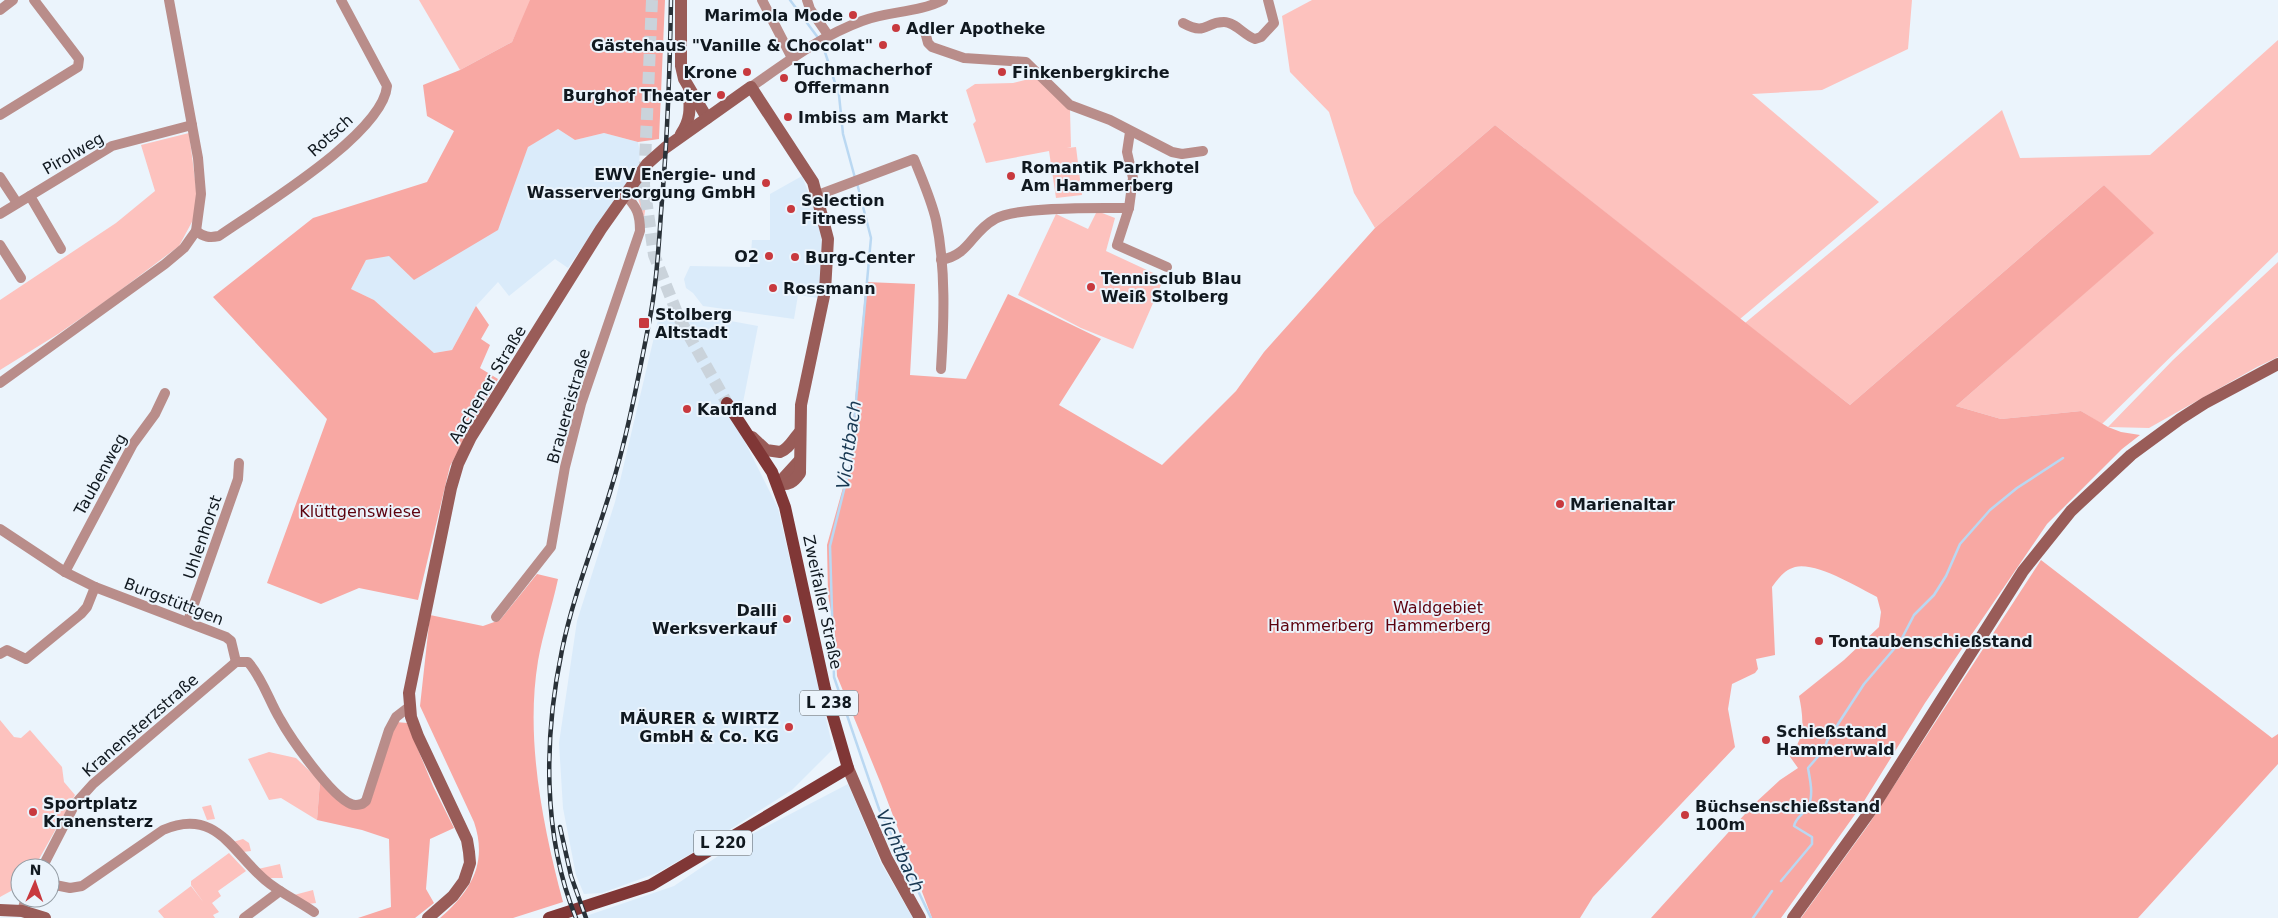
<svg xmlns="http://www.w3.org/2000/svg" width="2278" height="918" font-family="'DejaVu Sans',sans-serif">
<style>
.built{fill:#daebfa}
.green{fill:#fdc2be}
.forest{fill:#f8a8a3}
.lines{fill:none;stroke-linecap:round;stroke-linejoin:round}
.stream{stroke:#bad8f2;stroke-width:2.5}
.primary-tunnel{stroke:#cad3db;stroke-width:12;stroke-dasharray:12 6;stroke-linecap:butt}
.street{stroke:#b98d8a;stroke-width:10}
.secondary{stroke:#995c58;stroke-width:12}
.primary{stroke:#803736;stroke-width:12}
.rail-casing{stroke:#293138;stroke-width:4.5}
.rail{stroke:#ebf4fc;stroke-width:2.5;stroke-dasharray:8;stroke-linecap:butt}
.poi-dot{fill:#c8393e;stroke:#ebf4fc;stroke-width:2}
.labels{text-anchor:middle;stroke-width:4;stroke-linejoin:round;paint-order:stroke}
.shield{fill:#ebf4fc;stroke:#525a61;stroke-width:1}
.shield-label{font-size:15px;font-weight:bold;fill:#10181f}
.poi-label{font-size:16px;font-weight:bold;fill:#10181f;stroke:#ebf4fc;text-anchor:start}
.street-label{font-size:16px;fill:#10181f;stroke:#ebf4fc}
.park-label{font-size:16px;fill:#5d020e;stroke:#ebf4fc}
.water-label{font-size:18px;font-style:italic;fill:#183852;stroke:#ebf4fc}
</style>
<rect width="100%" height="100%" fill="#ebf4fc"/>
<g class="built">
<polygon points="558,129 575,140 604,133 638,142 640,152 639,164 568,268 555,259 509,296 498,282 476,306 452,350 434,353 374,300 351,289 366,260 497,230 528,146"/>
<polygon points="802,176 819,221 822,244 822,267 818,298 798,295 794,319 703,306 693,293 686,288 684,279 690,266 750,267 752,240 770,240 770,194"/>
<polygon points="693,314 758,326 738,428 778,508 833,749 792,790 701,848 657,873 602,893 584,894 576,875 563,808 559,743 577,621 615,502 659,316 686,320"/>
<polygon points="848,784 881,863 913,918 587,918 586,916 674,886 746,837"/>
</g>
<g class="green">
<polygon points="419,0 530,0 531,1 512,42 460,70"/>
<polygon points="1312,0 1912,0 1908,49 1822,90 1752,94 1879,202 1740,319 1495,125 1375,228 1354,193 1329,112 1290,72 1282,16"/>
<polygon points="2278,40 2278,252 2102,424 2081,411 2001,419 1956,406 2153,233 2104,185 1850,405 1745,323 2002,110 2020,158 2150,155"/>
<polygon points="1037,77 1070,110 1071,147 1067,148 1076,147 1082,195 1056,198 1049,151 986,163 973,124 976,121 966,90 975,84 1013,83"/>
<polygon points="189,133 197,195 193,220 179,246 110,298 58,334 0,370 0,300 116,223 155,191 141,145"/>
<polygon points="651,169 644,218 637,195"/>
<polygon points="1097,211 1115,218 1106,251 1164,278 1133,349 1081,328 1018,295 1056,214 1088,229"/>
<polygon points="2278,262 2278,357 2257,367 2149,428 2108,427 2173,360"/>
<polygon points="0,720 14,737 21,738 30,730 62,767 64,782 75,795 34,868 20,868 20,886 0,897"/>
<polygon points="269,752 296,758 320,781 317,820 281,798 269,800 248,759"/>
<polygon points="211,805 215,819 207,820 202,807"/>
<polygon points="243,839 249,843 251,851 243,852 233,842"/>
<polygon points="229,853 246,871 218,891 221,896 212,903 219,912 213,915 215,918 164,918 158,911 191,886 204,903 191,885 191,881"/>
<polygon points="280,864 283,878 268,878 258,869"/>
<polygon points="313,890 316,903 308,904 294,895"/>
</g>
<g class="forest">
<polygon points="530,0 665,0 659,139 638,142 604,133 575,140 558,129 528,147 498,230 414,280 389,256 366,260 351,289 374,300 434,353 452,350 476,306 489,325 481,339 490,345 480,368 498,379 450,466 418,600 359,588 321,604 267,583 327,419 213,297 313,218 427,182 454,131 427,116 423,85 460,70 512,42"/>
<path d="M 1495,125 L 1850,405 L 2104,185 L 2154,233 L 1956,406 L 2001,419 L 2081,411 L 2108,427 L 2121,432 L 2140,435 L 2122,449 L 2047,524 L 1925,703 L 1861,806 L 1781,918 L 1651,918 L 1754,804 L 1780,780 L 1798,768 L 1788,754 C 1807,742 1803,715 1799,696 L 1844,660 L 1879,627 L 1881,612 L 1877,597 C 1857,587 1817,562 1795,567 C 1784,570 1778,579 1772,587 L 1775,655 L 1756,659 L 1758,669 L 1755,673 L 1732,684 L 1728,709 L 1735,747 L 1593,897 L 1580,918 L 932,918 L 881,784 L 837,676 L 835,633 L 828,595 L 827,545 L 849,466 L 866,282 L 915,284 L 910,375 L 966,379 L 1008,294 L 1101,339 L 1059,405 L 1162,465 L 1236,391 L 1264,352 L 1375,228 Z"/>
<polygon points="2041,560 2272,738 2278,734 2278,764 2138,918 1801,918 1869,824"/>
<path d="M 537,574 L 558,579 C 552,607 543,633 538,661 C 525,739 543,827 563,902 L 513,918 L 440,918 C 471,891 488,863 474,822 L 420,706 L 430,615 L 483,626 L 500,620 Z"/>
<polygon points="396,722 407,723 433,786 454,828 430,839 426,889 434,903 415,918 358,918 391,907 389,839 362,830 317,820 320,781 336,799 370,803"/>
</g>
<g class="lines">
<g class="stream">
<polyline points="790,0 819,39"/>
<polyline points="822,43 839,95 843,134 855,178"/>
<polyline points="857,183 871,238 850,466 830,546 834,677 879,809 931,918"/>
<polyline points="1825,747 1827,741 1864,684 1900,642 1914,615 1934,595 1946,576 1960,544 1990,510 2017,488 2063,458"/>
<path d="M 1781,881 L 1812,844 L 1812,837 L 1794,826 C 1796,817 1804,814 1808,807 C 1814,795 1810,780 1808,768 L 1822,752"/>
<polyline points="1753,918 1772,891"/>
</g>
<polyline class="primary-tunnel" points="652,0 644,185 654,255 679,318 727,403"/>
<g class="street">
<polyline points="762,0 792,58"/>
<polyline points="807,0 810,9 828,35"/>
<polyline points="0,10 13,0"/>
<path d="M 1183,23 C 1207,36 1204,22 1224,22 C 1235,22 1245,36 1255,39 L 1261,37 L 1274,23 L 1268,0"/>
<polyline points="924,28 928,43 932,47 964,58 1026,62 1070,105 1110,120 1172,152 1182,154 1203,151"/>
<path d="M 751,87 C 787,62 821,36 862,21 C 888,11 918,13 943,0"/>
<polyline points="0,115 78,67 79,59 34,0"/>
<polyline points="1130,132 1127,152 1133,178 1129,208 1117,245 1167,267"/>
<polyline points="0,177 17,203"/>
<path d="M 818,195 L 914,159 C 922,179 931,199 936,220 C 946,268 944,321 941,369"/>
<polyline points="30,196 61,249"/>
<polyline points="0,214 112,146 192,125"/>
<path d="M 196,231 C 204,237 209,238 219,236 C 259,208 383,134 387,86 L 341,0"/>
<polyline points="0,245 21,278"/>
<path d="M 941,260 C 970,255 971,232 995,219 C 1016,206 1102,208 1129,208"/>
<polyline points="0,383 165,264 184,248 196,231 201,194 198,158 169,0"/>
<path d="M 0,529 L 65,572 L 95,587 L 226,637 L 231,641 L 236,662 L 248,662 C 263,679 269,701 280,719 C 291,739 331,796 351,804 C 355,806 358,805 362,804 L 366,801 L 389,730 L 396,717 L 409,707"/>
<polyline points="65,572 133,444 155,414 165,393"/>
<path d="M 496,617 L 551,547 L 565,467 L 581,404 L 640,231 C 640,214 637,207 625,195"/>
<polyline points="188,621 238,479 239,463"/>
<polyline points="0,654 7,650 26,659 81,614 87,607 95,587"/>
<polyline points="42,868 75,804 93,784 236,662"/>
<path d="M 50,884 L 70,888 L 82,886 L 163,830 C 216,807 232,852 265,880 C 279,892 298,901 314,912"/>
<polyline points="22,911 26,898"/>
<polyline points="244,918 280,891"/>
</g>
<g class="secondary">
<polyline points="681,0 681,66 684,79 707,118"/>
<path d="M 681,134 C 691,120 690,108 689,92"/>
<path d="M 752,437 L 766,450 L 780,452 C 789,449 793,439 800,432"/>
<polyline points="778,484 799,461"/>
<polyline points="848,768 887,859 920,918"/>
<polyline points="0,910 22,911 45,918"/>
<path d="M 428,918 L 453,896 L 464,881 L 470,863 L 469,852 L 467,840 L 418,736 L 411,717 L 409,693 L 451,488 L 458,464 L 471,437 L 601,229 L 647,164 L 665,148 L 751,87 L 813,182 L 828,239 L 825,291 L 801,405 L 800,473 C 793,483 789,485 778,484"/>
<polyline points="1793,918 1874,806 2023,571 2071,511 2131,455 2180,419 2205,403 2278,364"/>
</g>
<polyline class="primary" points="549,918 651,885 848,768 825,689 785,507 772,472 727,403"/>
<defs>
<g id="rail">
<polyline points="560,827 571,876 586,918"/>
<path d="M 576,918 C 542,835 544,736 562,650 C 573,596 594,545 610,492 C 627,438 638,379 649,323 C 658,278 659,233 663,188 C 668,125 670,63 671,0"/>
</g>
</defs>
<use href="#rail" class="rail-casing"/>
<use href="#rail" class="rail"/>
</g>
<g class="poi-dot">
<circle cx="853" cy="15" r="5"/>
<circle cx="896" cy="28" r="5"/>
<circle cx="883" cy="45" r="5"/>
<circle cx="747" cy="72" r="5"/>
<circle cx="1002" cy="72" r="5"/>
<circle cx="784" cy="78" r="5"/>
<circle cx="721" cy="95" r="5"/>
<circle cx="788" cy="117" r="5"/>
<circle cx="1011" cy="176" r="5"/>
<circle cx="766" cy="183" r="5"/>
<circle cx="791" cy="209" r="5"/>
<circle cx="769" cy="256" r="5"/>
<circle cx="795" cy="257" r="5"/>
<circle cx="1091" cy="287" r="5"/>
<circle cx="773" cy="288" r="5"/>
<rect x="638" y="317" width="12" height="12" rx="2.5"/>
<circle cx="687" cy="409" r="5"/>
<circle cx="1560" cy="504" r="5"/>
<circle cx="787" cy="619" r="5"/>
<circle cx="1819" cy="641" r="5"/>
<circle cx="789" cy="727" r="5"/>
<circle cx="1766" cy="740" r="5"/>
<circle cx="33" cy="812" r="5"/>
<circle cx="1685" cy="815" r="5"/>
</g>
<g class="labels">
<g class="shield">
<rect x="800" y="690.5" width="58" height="25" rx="4"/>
<rect x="694" y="830.5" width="58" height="25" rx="4"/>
</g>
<g class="shield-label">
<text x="829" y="708">L 238</text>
<text x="723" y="848">L 220</text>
</g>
<g class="poi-label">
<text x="843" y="21" text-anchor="end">Marimola Mode</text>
<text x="906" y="34">Adler Apotheke</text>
<text x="873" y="51" text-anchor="end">Gästehaus "Vanille &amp; Chocolat"</text>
<text x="794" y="75">Tuchmacherhof<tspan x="794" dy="18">Offermann</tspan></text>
<text x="737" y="78" text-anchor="end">Krone</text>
<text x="1012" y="78">Finkenbergkirche</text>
<text x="711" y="101" text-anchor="end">Burghof Theater</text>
<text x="798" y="123">Imbiss am Markt</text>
<text x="1021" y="173">Romantik Parkhotel<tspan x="1021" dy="18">Am Hammerberg</tspan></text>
<text x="756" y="180" text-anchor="end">EWV Energie- und<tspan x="756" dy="18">Wasserversorgung GmbH</tspan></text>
<text x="801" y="206">Selection<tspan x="801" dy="18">Fitness</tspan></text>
<text x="759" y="262" text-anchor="end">O2</text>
<text x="805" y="263">Burg-Center</text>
<text x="1101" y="284">Tennisclub Blau<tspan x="1101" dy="18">Weiß Stolberg</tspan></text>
<text x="783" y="294">Rossmann</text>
<text x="655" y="320">Stolberg<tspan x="655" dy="18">Altstadt</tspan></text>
<text x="697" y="415">Kaufland</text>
<text x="1570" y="510">Marienaltar</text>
<text x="777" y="616" text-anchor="end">Dalli<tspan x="777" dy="18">Werksverkauf</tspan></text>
<text x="1829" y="647">Tontaubenschießstand</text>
<text x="779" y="724" text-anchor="end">MÄURER &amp; WIRTZ<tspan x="779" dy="18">GmbH &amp; Co. KG</tspan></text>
<text x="1776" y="737">Schießstand<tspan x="1776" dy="18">Hammerwald</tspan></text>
<text x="43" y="809">Sportplatz<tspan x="43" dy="18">Kranensterz</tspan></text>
<text x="1695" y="812">Büchsenschießstand<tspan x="1695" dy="18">100m</tspan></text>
</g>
<g class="street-label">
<text transform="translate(330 135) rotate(-42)" y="6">Rotsch</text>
<text transform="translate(73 153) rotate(-30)" y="6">Pirolweg</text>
<text transform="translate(487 384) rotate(-59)" y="6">Aachener Straße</text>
<text transform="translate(568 406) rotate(-74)" y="6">Brauereistraße</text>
<text transform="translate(100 474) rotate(-61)" y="6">Taubenweg</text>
<text transform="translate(202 537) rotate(-71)" y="6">Uhlenhorst</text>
<text transform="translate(174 601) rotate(21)" y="6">Burgstüttgen</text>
<text transform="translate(823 602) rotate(78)" y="6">Zweifaller Straße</text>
<text transform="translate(140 725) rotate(-41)" y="6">Kranensterzstraße</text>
</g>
<g class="park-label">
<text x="360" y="517">Klüttgenswiese</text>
<text x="1438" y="613">Waldgebiet<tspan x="1438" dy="18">Hammerberg</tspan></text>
<text x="1321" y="631">Hammerberg</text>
</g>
<g class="water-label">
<text transform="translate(849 445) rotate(-82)" y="6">Vichtbach</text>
<text transform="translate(900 851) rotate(65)" y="6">Vichtbach</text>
</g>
</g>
<g transform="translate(35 883) rotate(2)"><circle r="24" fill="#ebf4fc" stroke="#939ca4"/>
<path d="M0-4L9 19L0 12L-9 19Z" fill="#c8393e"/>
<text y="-8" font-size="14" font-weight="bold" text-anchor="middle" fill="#10181f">N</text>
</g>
</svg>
